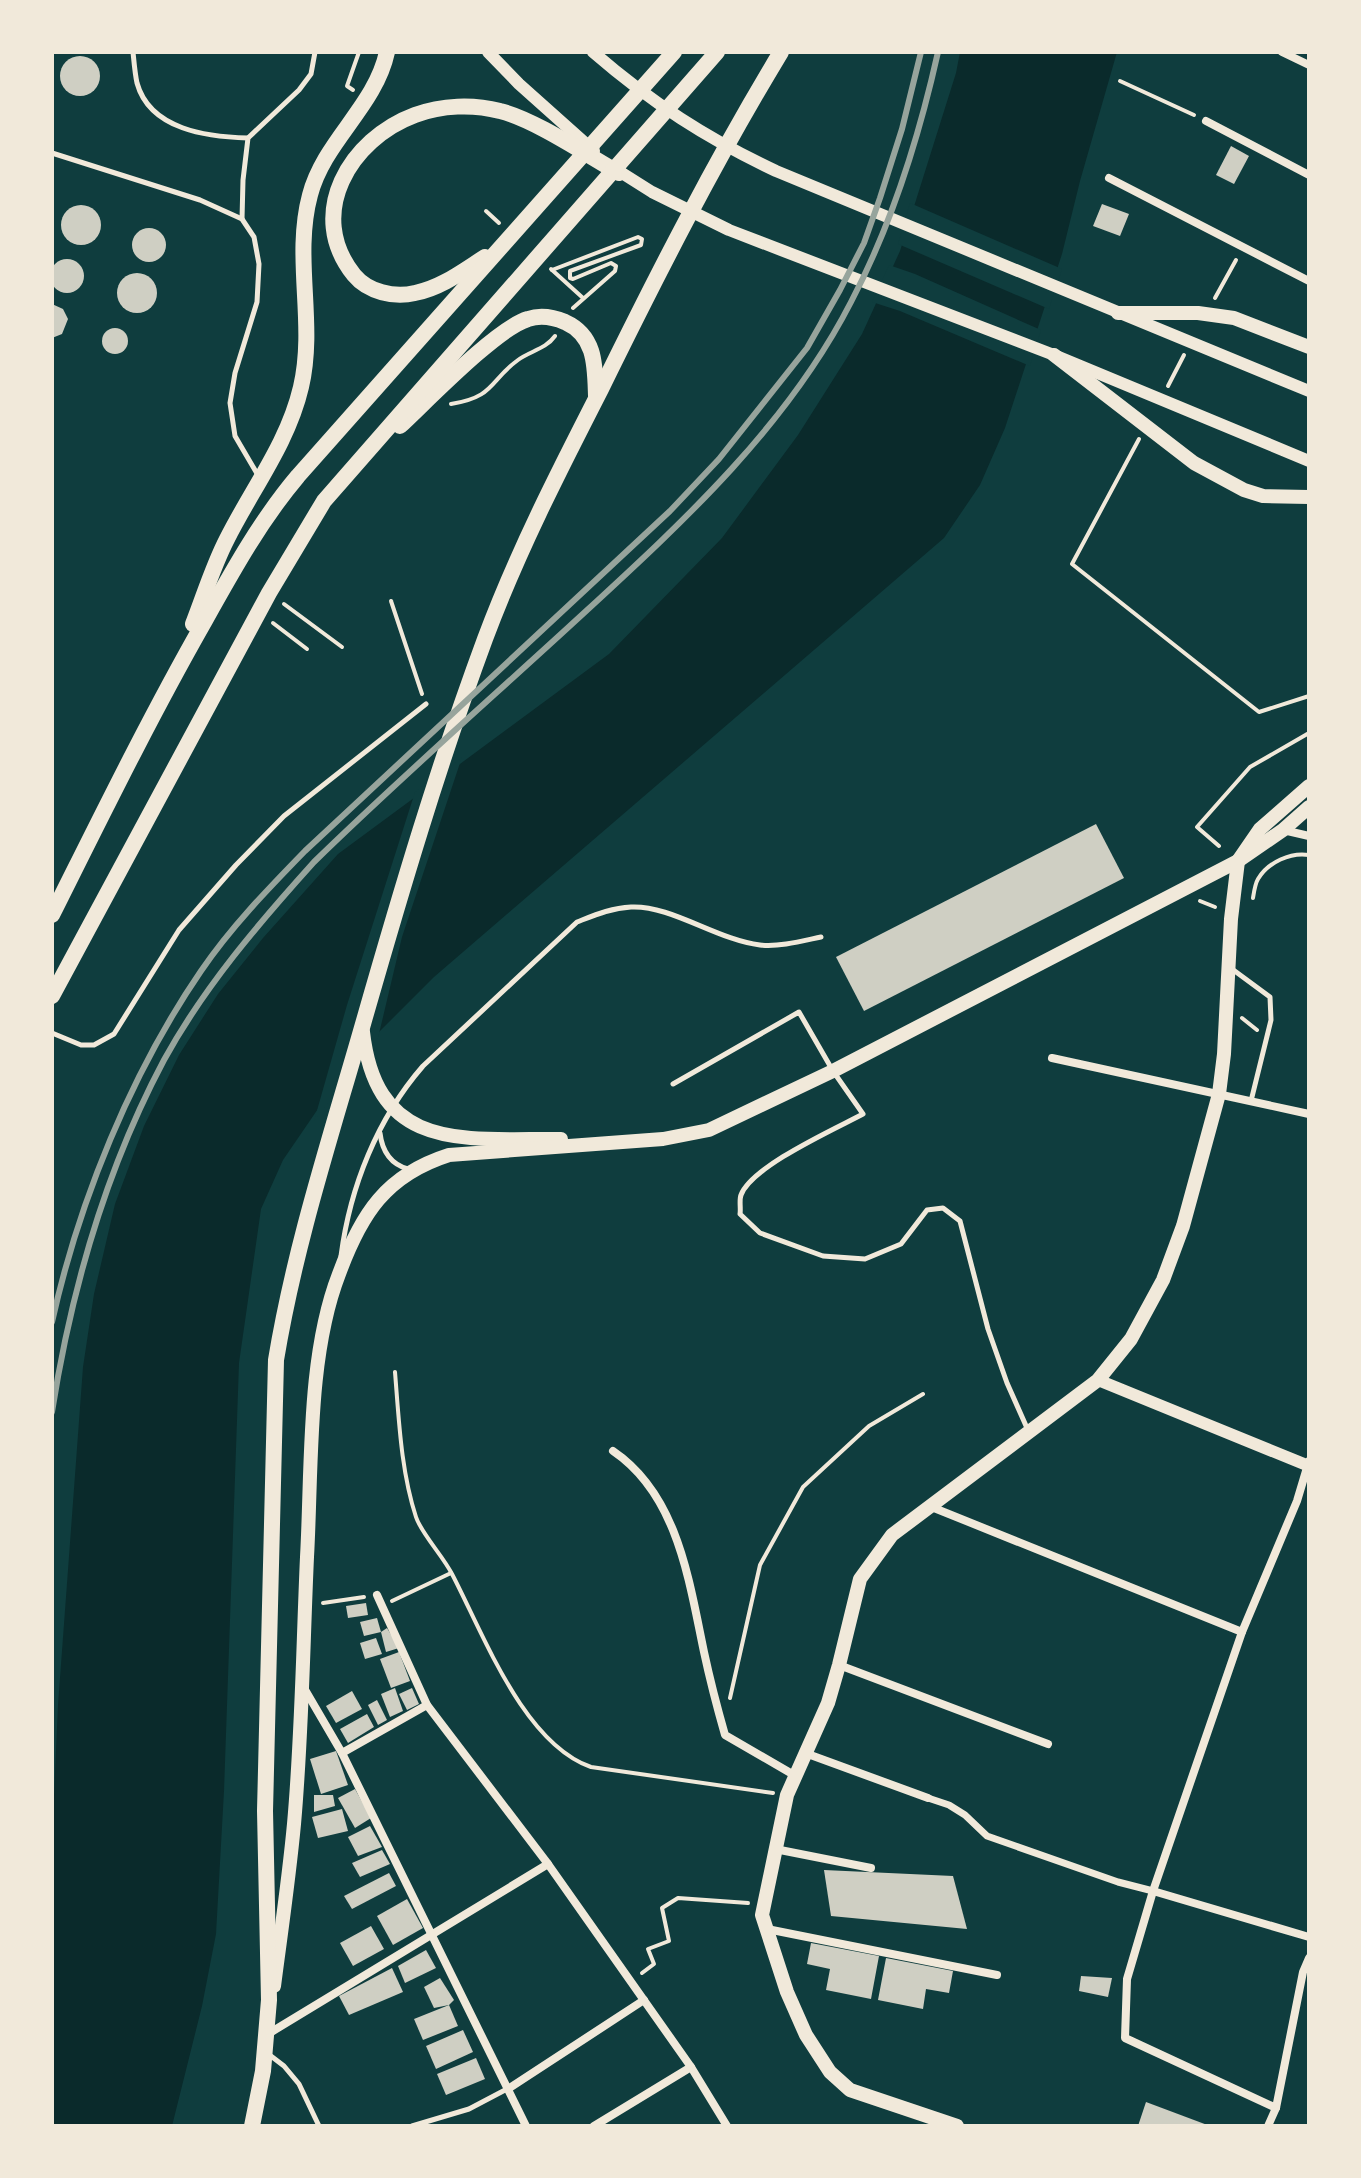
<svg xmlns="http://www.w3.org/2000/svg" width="1361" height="2178" font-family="Roboto,sans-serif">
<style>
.water{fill:#0a2a2b}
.pier{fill:#0f3d3e}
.building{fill:#cfcfc3}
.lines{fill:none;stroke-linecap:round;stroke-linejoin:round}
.path{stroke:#f1e9da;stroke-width:4}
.service{stroke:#f1e9da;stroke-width:5}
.pedestrian{stroke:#f1e9da;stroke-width:7}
.minor{stroke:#f1e9da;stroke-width:8}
.tertiary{stroke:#f1e9da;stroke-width:12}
.secondary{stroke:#f1e9da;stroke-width:14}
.trunk{stroke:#f1e9da;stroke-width:16}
.rail{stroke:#97a49c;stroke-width:6}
</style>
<rect width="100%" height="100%" fill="#0f3d3e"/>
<polygon class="water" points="960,52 1117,52 1080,181 1062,254 1005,428 980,485 944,538 434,977 367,1044 322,1103 283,1160 261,1209 239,1363 224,1791 216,1934 202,2006 172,2126 52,2126 52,1842 58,1705 83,1367 94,1294 115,1204 144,1126 179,1055 218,994 263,938 338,854 609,654 722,538 798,435 862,334 900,251 956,73"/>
<g class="pier">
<polygon points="910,203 1062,269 1049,309 898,244"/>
<polygon points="889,265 915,274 1041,330 1030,366 900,311 872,302"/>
<polygon points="462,757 402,937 378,1038 314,1121 347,1005 415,792"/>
</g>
<g class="building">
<circle cx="80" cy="76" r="20"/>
<polygon points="1231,146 1249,156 1234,184 1216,175"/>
<polygon points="1102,204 1129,214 1120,236 1093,226"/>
<circle cx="81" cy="225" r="20"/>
<circle cx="149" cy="245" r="17"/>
<circle cx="67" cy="276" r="17"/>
<circle cx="137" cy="293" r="20"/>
<polygon points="52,304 63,309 68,319 62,334 52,338"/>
<circle cx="115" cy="341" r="13"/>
<polygon points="1096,824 1124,878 864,1011 836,957"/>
<polygon points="366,1603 368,1615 348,1618 346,1606"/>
<polygon points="377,1618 381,1632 364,1636 360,1622"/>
<polygon points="387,1628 399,1648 386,1652 381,1632"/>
<polygon points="376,1638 382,1654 365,1659 360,1643"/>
<polygon points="399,1652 410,1681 391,1688 380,1659"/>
<polygon points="395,1688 403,1711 390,1717 381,1694"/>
<polygon points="412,1688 419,1704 407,1710 399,1694"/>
<polygon points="352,1691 362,1709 336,1723 326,1706"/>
<polygon points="377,1700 387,1720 378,1725 368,1705"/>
<polygon points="367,1714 374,1727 348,1743 340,1729"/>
<polygon points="336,1751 348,1785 321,1794 310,1759"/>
<polygon points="355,1789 371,1818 355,1828 338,1798"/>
<polygon points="314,1795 333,1795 335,1806 314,1812"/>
<polygon points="342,1809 348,1831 318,1838 312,1817"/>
<polygon points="370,1826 382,1847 358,1856 348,1837"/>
<polygon points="382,1850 390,1864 360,1877 352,1863"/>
<polygon points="824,1870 953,1876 967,1929 831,1916"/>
<polygon points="389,1873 396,1886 352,1909 344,1896"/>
<polygon points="407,1899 423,1928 393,1945 377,1916"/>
<polygon points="371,1926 384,1949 353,1966 340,1943"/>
<polygon points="811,1943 879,1956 871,1999 826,1990 830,1969 807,1964"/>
<polygon points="426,1950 436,1968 405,1983 398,1966"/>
<polygon points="886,1958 953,1971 949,1993 926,1989 923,2009 878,2000"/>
<polygon points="392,1968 403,1992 349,2015 339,1996"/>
<polygon points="1081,1976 1112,1978 1108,1997 1079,1991"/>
<polygon points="440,1978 454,2000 449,2005 434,2008 424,1987"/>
<polygon points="449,2005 458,2026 423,2040 414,2019"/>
<polygon points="463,2030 473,2052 436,2069 426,2046"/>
<polygon points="476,2058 485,2079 446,2095 437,2074"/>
<polygon points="1146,2102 1210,2126 1138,2126"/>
</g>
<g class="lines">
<g class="path">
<polyline points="1120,81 1194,115"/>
<polyline points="353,90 347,86 359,52"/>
<polyline points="486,211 499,223"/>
<polyline points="551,269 583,298"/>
<polyline points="552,270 638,237 642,239 641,245 570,271 570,278 573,279 611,263 616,266 615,271 573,308"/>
<polyline points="1215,298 1236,260"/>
<polyline points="1168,386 1184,355"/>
<path d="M 451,404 C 495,397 489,381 518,360 C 530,351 546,349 555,336"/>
<polyline points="1139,439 1072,564 1259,712 1309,696"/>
<polyline points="391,601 422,694"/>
<polyline points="284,604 342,647"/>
<polyline points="273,623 307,649"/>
<polyline points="1219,846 1197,827 1250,767 1309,733"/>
<path d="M 1253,898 C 1254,892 1255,884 1258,879 C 1268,862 1291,852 1309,855"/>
<polyline points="1200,901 1215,907"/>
<polyline points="1242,1018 1257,1030"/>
<path d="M 395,1372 C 399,1421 401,1471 416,1517 C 421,1533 443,1556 452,1574 C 483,1633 523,1743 591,1767 L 773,1793"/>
<polyline points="392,1601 451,1573"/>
<polyline points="323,1603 364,1597"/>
<polyline points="730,1698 760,1565 803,1487 869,1426 923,1394"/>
<polyline points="642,1973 654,1964 648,1949 669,1941 662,1908 678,1898 748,1903"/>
</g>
<g class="service">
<path d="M 133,52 C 134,62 135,74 137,83 C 150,130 208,137 248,138"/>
<polyline points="52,153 200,200 242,219 254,237 259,264 257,302 235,373 230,403 235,436 259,477"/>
<polyline points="242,219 243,180 248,138 299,90 311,74 315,52"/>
<polyline points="1232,969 1270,997 1271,1020 1251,1101"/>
<polyline points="52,1033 81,1045 94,1045 114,1034 179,930 236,865 284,816 426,704"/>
<path d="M 673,1084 L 799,1012 L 833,1071 L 863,1114 C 835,1129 752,1166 741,1195 C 739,1200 741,1209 740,1214 L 760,1233 L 823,1256 L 865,1259 L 901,1244 L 927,1210 L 943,1208 L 960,1221 L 988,1329 L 1007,1383 L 1027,1428"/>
<path d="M 380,1133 C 382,1150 390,1164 408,1169"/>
<path d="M 341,1256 C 350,1187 377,1119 423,1066 L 577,922 C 595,915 611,908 631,907 C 671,905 717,940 760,945 C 780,947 802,941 821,937"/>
<polyline points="267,2053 284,2066 299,2084 319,2126"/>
<polyline points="412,2126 469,2109 507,2089"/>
</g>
<polyline class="pedestrian" points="928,1798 949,1805 965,1815 987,1836 1118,1882 1153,1891"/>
<g class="minor">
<polyline points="1282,52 1309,65"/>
<polyline points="1206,121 1309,175"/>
<polyline points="1109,178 1309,281"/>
<polyline points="1283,830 1309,836"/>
<polyline points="1052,1058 1309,1114"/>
<path d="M 613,1451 C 678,1495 689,1581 704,1652 C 710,1680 717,1707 725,1735 L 794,1775"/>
<polyline points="929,1506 1242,1632"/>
<polyline points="377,1595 427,1705 548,1864 691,2067 727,2126"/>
<polyline points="839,1665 1048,1744"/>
<polyline points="304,1688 342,1753 526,2126"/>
<polyline points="342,1753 427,1705"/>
<polyline points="805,1753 928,1798"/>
<polyline points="775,1849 871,1868"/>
<polyline points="1153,1891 1309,1937"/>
<polyline points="767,1929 997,1975"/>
<polyline points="268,2034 548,1864"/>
<polyline points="508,2089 644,2000"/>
<polyline points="1276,2108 1125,2038 1127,1979 1153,1891 1242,1632 1297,1501 1309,1461"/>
<polyline points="594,2126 691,2067"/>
<polyline points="1268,2126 1276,2108 1303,1972 1309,1958"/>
</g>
<g class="tertiary">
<polyline points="488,52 519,84 594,151"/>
<path d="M 593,52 C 652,103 706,138 776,171 L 1309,391"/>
<polyline points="614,168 652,192 729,230 1054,355 1309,461"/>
<polyline points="1098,1380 1309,1466"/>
</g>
<g class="secondary">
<polyline points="1118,313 1198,313 1234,318 1309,347"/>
<polyline points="1054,355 1194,463 1244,490 1263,496 1309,497"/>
<path d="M 363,1032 C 377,1154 466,1138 561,1139"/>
<path d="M 274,1986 C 281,1932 289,1878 294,1824 C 302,1735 303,1645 307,1557 C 312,1469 307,1356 339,1274 C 361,1214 386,1175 449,1155 L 663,1139 L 709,1130 L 833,1071 L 1238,861 L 1283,830 L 1309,807"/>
<polyline points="957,2126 850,2090 830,2072 806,2035 787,1992 762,1915 787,1795 828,1703 839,1665 860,1579 892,1535 1098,1380 1131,1339 1163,1280 1183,1226 1219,1094 1224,1054 1231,919 1238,861 1260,829 1309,786"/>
</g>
<g class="trunk">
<path d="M 485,257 C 463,271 441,288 415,293 C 394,298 368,292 354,275 C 305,214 350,139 415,115 C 442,105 473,104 500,111 C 534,119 587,155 619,173"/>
<path d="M 400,426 C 427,401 497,328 528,319 C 540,315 553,317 565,322 C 596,336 595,366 596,396"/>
<path d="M 193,624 C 204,596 213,566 227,539 C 252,489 288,443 301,387 C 316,323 293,258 310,195 C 324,141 375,107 387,52"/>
<path d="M 52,915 C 101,817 149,719 203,624 C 232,572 260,521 298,476 L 674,52"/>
<polyline points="52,996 269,593 324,501 717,52"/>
<path d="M 252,2126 L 263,2071 L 269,2000 L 265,1811 L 276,1360 C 295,1245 331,1136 363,1024 C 400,895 438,766 485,639 C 517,553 559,471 601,389 C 657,275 715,161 781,52"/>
</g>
<g class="rail">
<path d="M 52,1322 C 79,1201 131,1073 201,971 C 231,927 268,889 305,851 L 670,511 L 719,459 L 807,348 L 840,290 L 864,243 L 880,198 L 902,129 L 921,52"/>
<path d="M 52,1412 C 71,1291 106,1169 164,1060 C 204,987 259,923 314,862 C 402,776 495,695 585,612 C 685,520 788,425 851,302 C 892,224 919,137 938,52"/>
</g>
</g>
<rect width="1361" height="2178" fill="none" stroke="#f1e9da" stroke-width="108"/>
</svg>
